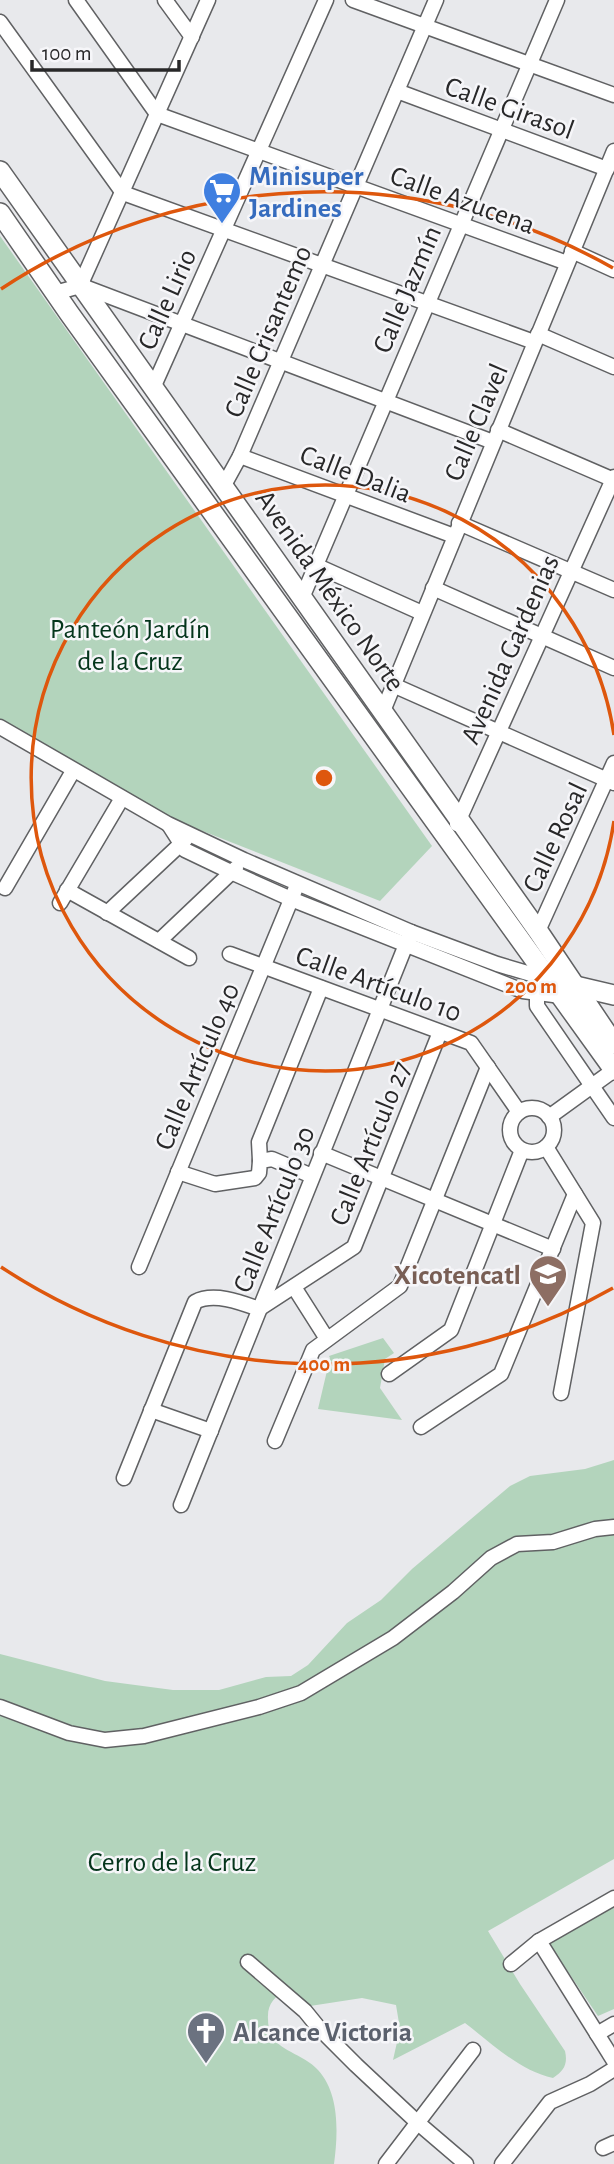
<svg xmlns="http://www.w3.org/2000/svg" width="614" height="2164" font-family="'Alegreya Sans',sans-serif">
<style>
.green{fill:#b3d4bc}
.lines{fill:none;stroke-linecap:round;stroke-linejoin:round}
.minor-casing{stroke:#606163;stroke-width:17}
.major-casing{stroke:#606163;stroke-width:22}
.minor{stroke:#fff;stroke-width:14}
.major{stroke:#fff;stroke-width:19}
.ring{fill:none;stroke:#de570d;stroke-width:3.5}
.labels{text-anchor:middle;stroke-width:5;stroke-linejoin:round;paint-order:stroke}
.street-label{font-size:28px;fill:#282829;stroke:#f6f6f9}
.shop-label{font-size:28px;font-weight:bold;fill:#366cbe;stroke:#f6f6f9;text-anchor:start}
.park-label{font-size:28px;fill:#04351b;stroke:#f6f6f9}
.education-label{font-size:28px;font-weight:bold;fill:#785e54;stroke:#f6f6f9;text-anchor:end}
.worship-label{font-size:28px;font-weight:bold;fill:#5b616d;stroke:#f6f6f9;text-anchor:start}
.centre{fill:#de570d;stroke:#f6f6f9;stroke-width:3.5}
.ring-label{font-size:21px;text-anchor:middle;font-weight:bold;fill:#de570d;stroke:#f6f6f9;stroke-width:5;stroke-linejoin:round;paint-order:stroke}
</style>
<rect width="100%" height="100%" fill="#e8e9ec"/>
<g class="green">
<polygon points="0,236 432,846 380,901 172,819 0,720"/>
<polygon points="383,1338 394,1353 385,1359 380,1388 402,1420 318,1409 330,1358 329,1356"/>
<path d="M 614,1460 L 614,1859 L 488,1931 L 520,1984 L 565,2051 C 568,2064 564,2071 553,2078 C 520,2071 491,2043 465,2023 L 393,2060 L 400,2029 L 396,2005 L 362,1998 L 310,2006 L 286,1988 C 275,1998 267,2003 268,2019 C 268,2052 300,2050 318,2070 C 340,2094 338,2134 334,2164 L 0,2164 L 0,1654 L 105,1681 L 173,1690 L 219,1690 L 266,1677 L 291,1676 L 308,1665 L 347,1623 L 381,1600 L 412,1569 L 510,1486 L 530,1476 L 585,1469 Z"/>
<polygon points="614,1903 614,2009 598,2016 547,1941"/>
</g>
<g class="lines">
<defs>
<g id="minor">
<polyline points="76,0 157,114 567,263"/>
<polyline points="165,0 192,37"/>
<polyline points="353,0 614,95"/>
<polyline points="0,22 123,193 534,342"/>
<polyline points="397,91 607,169"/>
<polyline points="572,251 614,270"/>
<polyline points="82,286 493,442"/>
<polyline points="55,293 80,286 208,0"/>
<polyline points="538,334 614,367"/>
<polyline points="153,388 326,0"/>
<polyline points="498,430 614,480"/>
<polyline points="240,456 454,536"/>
<polyline points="223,487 240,456 436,0"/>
<polyline points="459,523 614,590"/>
<polyline points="315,565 422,613"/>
<polyline points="433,588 614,668"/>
<polyline points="302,598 557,0"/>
<polyline points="393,685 614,783"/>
<polyline points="383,711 614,151"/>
<polyline points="0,727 168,824 244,860 411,932 497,964 551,980"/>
<polyline points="457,824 614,477"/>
<polyline points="169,825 185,850 231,872 291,899 523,991 561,996"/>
<polyline points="5,888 73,771"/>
<polyline points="67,890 189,958"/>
<polyline points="60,903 122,798"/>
<polyline points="107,913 185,840"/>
<polyline points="538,931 614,763"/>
<polyline points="159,941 236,868"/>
<polyline points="230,954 471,1043 519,1112"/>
<polyline points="537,986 537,1006 614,1118"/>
<circle cx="532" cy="1130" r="22"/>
<polyline points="549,1117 614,1070"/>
<polyline points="546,1147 593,1223 561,1393"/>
<polyline points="321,1153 553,1249"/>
<polyline points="260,1161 259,1142 321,988"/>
<polyline points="178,1172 215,1184 255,1178 259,1173 260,1161 272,1159 312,1176"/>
<polyline points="139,1267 295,890"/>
<polyline points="294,1287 327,1339"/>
<polyline points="389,1374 451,1330 522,1150"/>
<polyline points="151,1410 211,1431"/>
<polyline points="421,1427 501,1374 575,1194"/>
<polyline points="275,1441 313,1350 400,1286 488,1067"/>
<path d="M 124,1478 L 195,1302 C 213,1292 240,1302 259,1309 L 354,1247 L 440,1032"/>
<polyline points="181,1505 411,932"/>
<polyline points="0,1707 69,1733 105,1740 144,1736 259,1707 301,1693 393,1638 453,1592 491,1558 517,1544 553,1542 595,1529 614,1527"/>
<polyline points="539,1941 614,2061"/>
<polyline points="248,1962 305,2011 318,2027 356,2065 418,2123 466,2164"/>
<polyline points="511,1964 539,1941 614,1898"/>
<polyline points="597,2034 614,2024"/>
<polyline points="603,2148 614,2143"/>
<polyline points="386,2164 473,2050"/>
<polyline points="502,2164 550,2102 590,2084 614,2069"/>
</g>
<g id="major">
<polyline points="0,171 538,931 614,1044"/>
<polyline points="0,213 69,313 614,1070"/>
<polyline points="567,984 614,995"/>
</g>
</defs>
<use href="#minor" class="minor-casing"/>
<use href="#major" class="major-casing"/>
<use href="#minor" class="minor"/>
<use href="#major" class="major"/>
</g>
<g class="ring">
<path d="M614 821A293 293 0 1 1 614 735"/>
<path d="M613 1288A586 586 0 0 1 1 1267M1 289A586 586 0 0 1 613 268"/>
</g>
<defs>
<symbol id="supermarket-pin" viewBox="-11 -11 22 30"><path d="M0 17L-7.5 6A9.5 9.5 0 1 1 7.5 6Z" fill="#3f7fe0" stroke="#f6f6f9"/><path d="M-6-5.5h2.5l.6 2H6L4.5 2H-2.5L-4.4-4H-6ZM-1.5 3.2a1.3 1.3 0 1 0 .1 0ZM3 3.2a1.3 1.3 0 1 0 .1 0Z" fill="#fff"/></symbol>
<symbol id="school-pin" viewBox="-11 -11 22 30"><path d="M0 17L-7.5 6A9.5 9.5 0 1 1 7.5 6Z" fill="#8d6e63" stroke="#f6f6f9"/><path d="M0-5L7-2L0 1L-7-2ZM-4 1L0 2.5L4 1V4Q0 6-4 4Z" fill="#fff"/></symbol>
<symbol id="church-pin" viewBox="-11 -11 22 30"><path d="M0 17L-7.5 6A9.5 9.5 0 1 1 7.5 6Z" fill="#6b7280" stroke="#f6f6f9"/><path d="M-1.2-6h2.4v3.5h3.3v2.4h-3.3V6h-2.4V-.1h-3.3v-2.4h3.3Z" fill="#fff"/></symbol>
</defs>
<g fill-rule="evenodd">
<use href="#supermarket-pin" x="200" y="169" width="44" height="60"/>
<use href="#school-pin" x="526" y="1252" width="44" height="60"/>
<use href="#church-pin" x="184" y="2009" width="44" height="60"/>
</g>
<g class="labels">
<g class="street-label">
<text transform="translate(510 107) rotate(20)" y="10">Calle Girasol</text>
<text transform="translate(463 199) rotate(20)" y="10">Calle Azucena</text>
<text transform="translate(406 289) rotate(-67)" y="10">Calle Jazmín</text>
<text transform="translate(166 299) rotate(-66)" y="10">Calle Lirio</text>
<text transform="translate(267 331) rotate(-67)" y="10">Calle Crisantemo</text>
<text transform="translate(475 422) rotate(-67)" y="10">Calle Clavel</text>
<text transform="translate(356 473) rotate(21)" y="10">Calle Dalia</text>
<text transform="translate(331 590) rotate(55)" y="10">Avenida México Norte</text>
<text transform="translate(509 649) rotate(-66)" y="10">Avenida Gardenias</text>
<text transform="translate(554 837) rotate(-65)" y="10">Calle Rosal</text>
<text transform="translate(379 983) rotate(20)" y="10">Calle Artículo 10</text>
<text transform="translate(196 1066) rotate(-67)" y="10">Calle Artículo 40</text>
<text transform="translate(369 1143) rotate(-68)" y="10">Calle Artículo 27</text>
<text transform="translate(273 1209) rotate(-68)" y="10">Calle Artículo 30</text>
</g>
<g class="shop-label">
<text x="249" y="185">Minisuper<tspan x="249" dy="32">Jardines</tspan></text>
</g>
<g class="park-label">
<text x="130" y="638">Panteón Jardín<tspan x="130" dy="32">de la Cruz</tspan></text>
<text x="172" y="1871">Cerro de la Cruz</text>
</g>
<g class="education-label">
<text x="521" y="1284">Xicotencatl</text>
</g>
<g class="worship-label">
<text x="233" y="2041">Alcance Victoria</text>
</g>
</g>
<circle cx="324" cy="778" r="10" class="centre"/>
<g class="ring-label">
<text x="531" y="993">200 m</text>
<text x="324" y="1371">400 m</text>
</g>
<path d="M32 60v10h147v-10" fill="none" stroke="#282829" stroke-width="3.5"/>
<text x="42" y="60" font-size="21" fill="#282829" stroke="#f6f6f9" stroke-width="5" paint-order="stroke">100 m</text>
</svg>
